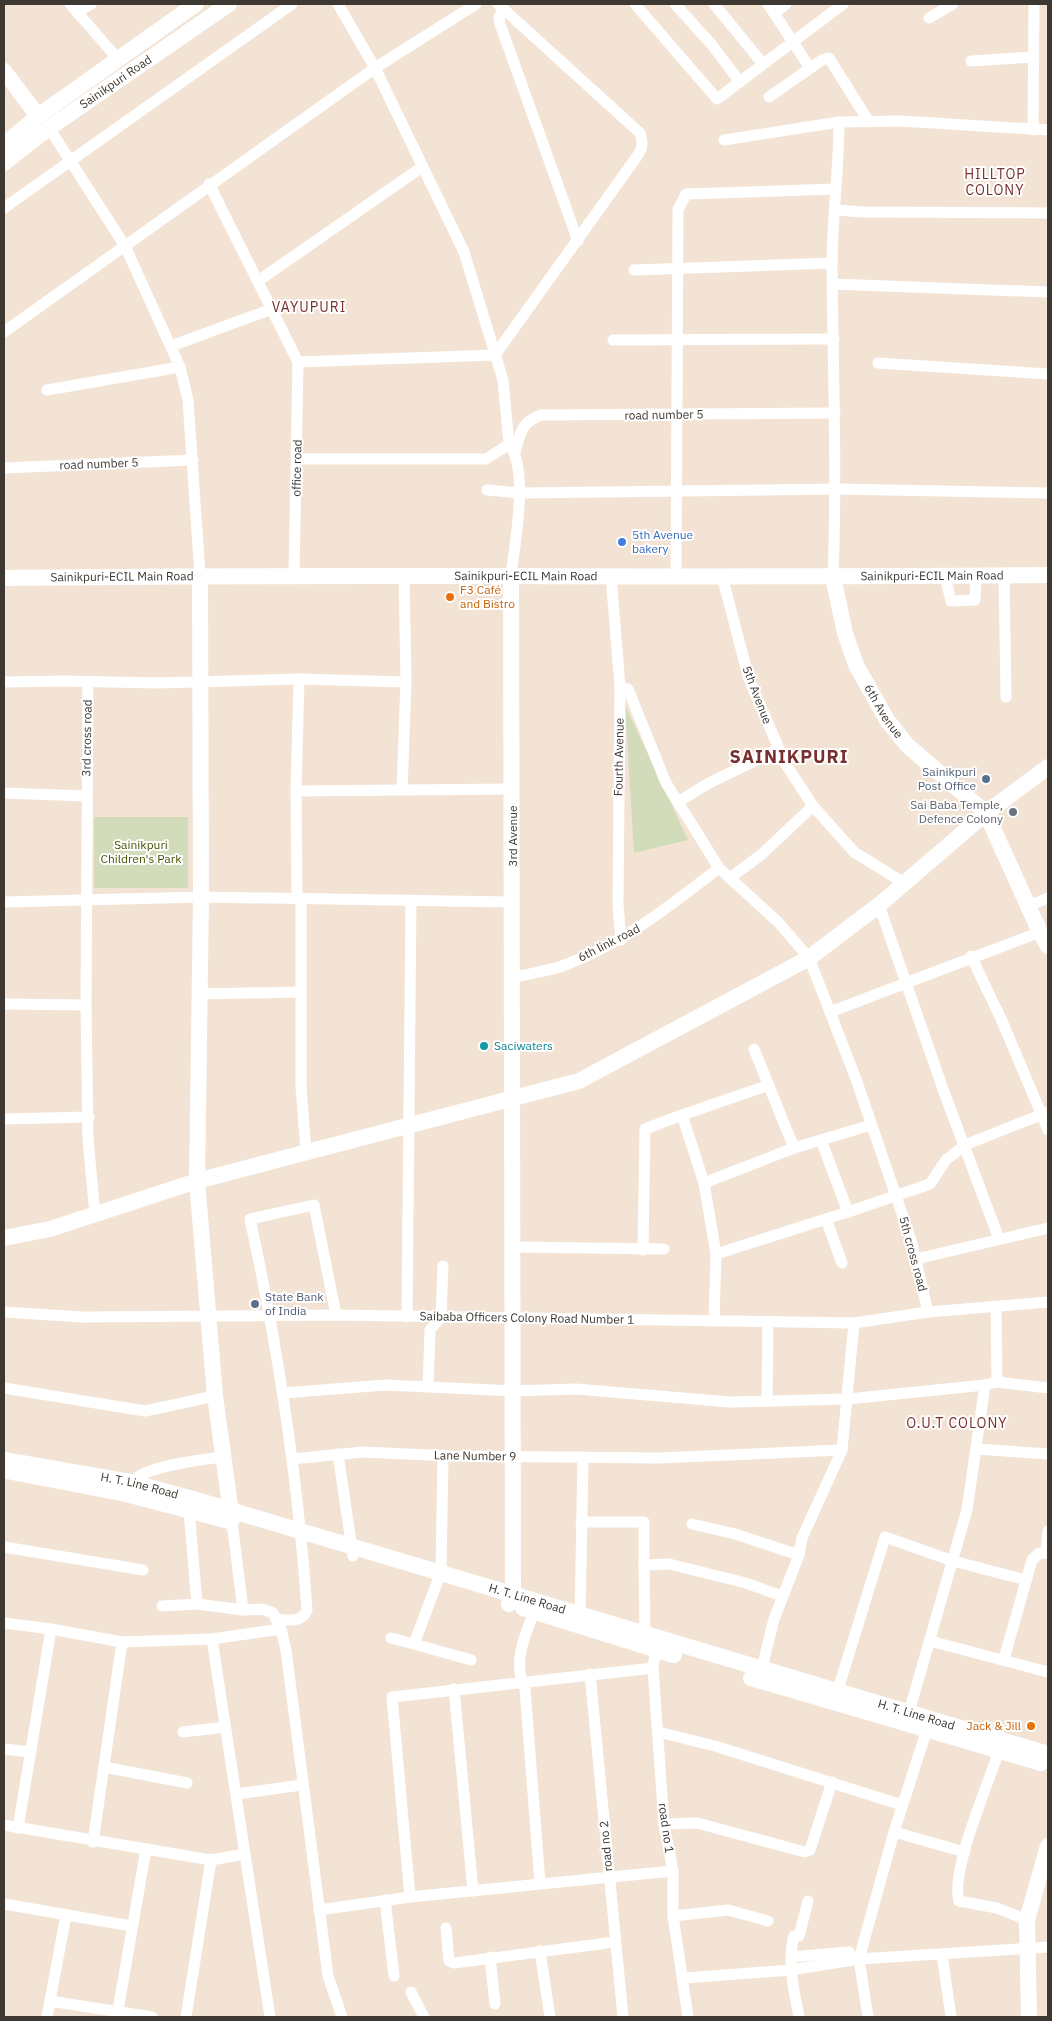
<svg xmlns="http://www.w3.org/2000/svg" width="1052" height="2021" font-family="'IBM Plex Sans',sans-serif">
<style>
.green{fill:#d2dbba}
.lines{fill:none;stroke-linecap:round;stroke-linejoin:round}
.street{stroke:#fff;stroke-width:11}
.secondary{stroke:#fff;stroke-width:16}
.shop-dot{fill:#3f7fe0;stroke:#fff;stroke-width:2}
.food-dot{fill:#e8710a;stroke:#fff;stroke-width:2}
.service-dot{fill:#5c6f8a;stroke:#fff;stroke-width:2}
.worship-dot{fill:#6b7280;stroke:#fff;stroke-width:2}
.culture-dot{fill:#0f9aa8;stroke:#fff;stroke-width:2}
.labels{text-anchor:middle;stroke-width:4;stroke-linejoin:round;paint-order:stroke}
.street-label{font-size:12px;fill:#3e3832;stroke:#fff}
.shop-label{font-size:12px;fill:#366cbe;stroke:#fff;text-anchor:start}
.food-label{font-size:12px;fill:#c56008;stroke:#fff;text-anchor:start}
.service-label{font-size:12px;fill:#4e5e75;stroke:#fff;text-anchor:end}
.worship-label{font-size:12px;fill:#5b616d;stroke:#fff;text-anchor:end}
.park-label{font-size:12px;fill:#485403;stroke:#fff}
.culture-label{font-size:12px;fill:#0d838f;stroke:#fff;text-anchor:start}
.neighbourhood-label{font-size:14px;letter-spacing:1px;fill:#77302f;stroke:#fff}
.district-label{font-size:18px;font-weight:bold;letter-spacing:1px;fill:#77302f;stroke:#fff}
</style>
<rect width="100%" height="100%" fill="#f3e3d5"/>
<g class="green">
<polygon points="625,705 688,840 634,853"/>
<rect x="94" y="817" width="94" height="71"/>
</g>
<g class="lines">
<g class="street">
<polyline points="70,4 118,59"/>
<path d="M 338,4 L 375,68 L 464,252 L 503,380 L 509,444 C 529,469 515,543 511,575"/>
<polyline points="635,4 717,99 843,4"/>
<polyline points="675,4 712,45 740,82"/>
<polyline points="714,4 763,64"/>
<polyline points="768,4 810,68"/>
<polyline points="504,10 499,17 500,24 578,241"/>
<polyline points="77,12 91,4"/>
<polyline points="774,13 786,4"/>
<polyline points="929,18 953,4"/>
<polyline points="971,61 1033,57"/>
<polyline points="769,97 822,60 829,58 869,122"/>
<polyline points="49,128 125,246 180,367 188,400 200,575"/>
<polyline points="1033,130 1034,4"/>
<polyline points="724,140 839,122 901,121 1048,130"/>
<path d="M 209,184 L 298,362 L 495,355 L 638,155 C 643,147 643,142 640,133 L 498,4"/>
<polyline points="4,208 292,4"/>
<polyline points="836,210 864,212 1048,213"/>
<polyline points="634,270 832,263"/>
<polyline points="258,281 422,167"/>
<polyline points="833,284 1048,292"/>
<polyline points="4,332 375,68 476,4"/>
<polyline points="613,340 834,339"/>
<polyline points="171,346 272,309"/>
<polyline points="878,363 1048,374"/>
<polyline points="47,390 180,367"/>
<path d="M 515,452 C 521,433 520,423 541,415 L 835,413"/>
<polyline points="298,459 486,459 509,444"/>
<polyline points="4,468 193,460"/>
<polyline points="487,490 520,493 837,489 1048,493"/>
<polyline points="294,574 298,362"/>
<polyline points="404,575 406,682"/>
<polyline points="611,575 620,687 618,905 621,940"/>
<polyline points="676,575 678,210 686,194 835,189"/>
<polyline points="1004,575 1006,697"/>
<polyline points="722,576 749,679 785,763 813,806 854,852 904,883"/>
<polyline points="945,576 951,601 975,600 976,576"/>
<path d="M 833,577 C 837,473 833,370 832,266 C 832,218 839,170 839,122"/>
<polyline points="299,679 296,791 402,790"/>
<polyline points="88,681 86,1005 88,1139 95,1215"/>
<polyline points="4,682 63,681 158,683 299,679 406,682 402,790 513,789"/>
<polyline points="620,687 628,689 666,783 719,868 779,923 809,958 856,1079 911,1240 928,1312"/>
<polyline points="296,791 297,898"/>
<polyline points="4,793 86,796"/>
<polyline points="678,802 709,783 779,749"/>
<polyline points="730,878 761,855 813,806"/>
<polyline points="301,898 301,1087 306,1151"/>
<polyline points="4,902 201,897 513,902"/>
<polyline points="879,905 944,1092 999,1239"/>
<polyline points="1028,906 1048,898"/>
<polyline points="971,956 1002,1021 1048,1130"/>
<path d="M 512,978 C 530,973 550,971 568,964 C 625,942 671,905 719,868"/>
<polyline points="198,994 300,992"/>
<polyline points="4,1004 86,1005"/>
<polyline points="830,1012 1040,932"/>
<polyline points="754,1049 794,1148"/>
<polyline points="769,1085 682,1115 704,1183 794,1148 871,1125"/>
<polyline points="4,1119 89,1117"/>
<polyline points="821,1140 848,1212 930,1184 946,1160 965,1145 1048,1112"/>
<polyline points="704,1183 716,1254 714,1321"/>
<polyline points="826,1219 842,1263"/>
<polyline points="513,1247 664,1249"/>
<polyline points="643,1250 645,1129 682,1115"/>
<polyline points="716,1254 848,1212"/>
<polyline points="916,1259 1048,1228"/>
<polyline points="996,1307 997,1382"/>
<polyline points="4,1312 82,1317 336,1315 854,1323 928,1312 1048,1302"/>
<polyline points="407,1317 411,900"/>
<polyline points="428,1387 430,1330 441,1317 443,1266"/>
<polyline points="4,1388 145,1411 215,1396"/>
<polyline points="283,1393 385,1385 513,1391 576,1389 730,1402 848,1399 985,1385 997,1382 1048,1388"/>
<polyline points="767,1401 768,1321"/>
<polyline points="977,1449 1048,1454"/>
<polyline points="338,1454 353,1556"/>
<polyline points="292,1459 363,1452 451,1456 658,1458 842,1450"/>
<path d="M 129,1486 C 137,1466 202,1460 222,1457"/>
<polyline points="189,1510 197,1604"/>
<polyline points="232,1522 243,1610"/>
<polyline points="581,1522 644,1522 644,1565 669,1564 746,1583 782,1596"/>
<polyline points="692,1524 735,1534 799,1555"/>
<polyline points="4,1547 143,1570"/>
<polyline points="1046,1553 1048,1531"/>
<polyline points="644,1565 645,1634"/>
<path d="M 537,1605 C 527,1630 511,1662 525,1689 L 540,1883"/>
<polyline points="162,1606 197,1604 243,1610 262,1609 273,1613 281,1629 286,1650 328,1976 342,2017"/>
<path d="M 276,1619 C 289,1620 302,1623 307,1610 C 298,1478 278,1348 250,1219 L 314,1205 L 336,1315"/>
<polyline points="580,1620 583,1457"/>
<polyline points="4,1623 51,1629 122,1642 212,1639 281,1629"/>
<polyline points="391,1638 414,1644 441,1572 443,1455"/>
<polyline points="212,1639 270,2017"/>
<polyline points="930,1641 1048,1672"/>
<polyline points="657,1642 653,1668 664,1824 673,1871 673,1916 688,2017"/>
<polyline points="414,1644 471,1660"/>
<polyline points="1004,1659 1032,1560 1039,1553 1048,1553"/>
<polyline points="590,1674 623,2017"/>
<polyline points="760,1676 774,1619 799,1555 802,1538 842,1450 854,1323"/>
<polyline points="454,1689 473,1891"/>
<polyline points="836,1696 885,1537 953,1561 1026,1580"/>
<polyline points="907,1719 967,1510 985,1385"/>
<polyline points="183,1732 225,1727"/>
<polyline points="658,1732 715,1746 902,1805"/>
<polyline points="4,1749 31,1752"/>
<path d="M 999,1751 C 988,1784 950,1872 959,1901 L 997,1908 L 1027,1920"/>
<polyline points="104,1767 187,1783"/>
<polyline points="237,1794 302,1785"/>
<polyline points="664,1824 697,1823 805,1852 810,1850 832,1782"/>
<polyline points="4,1825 211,1860 245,1854"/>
<polyline points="18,1828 51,1629"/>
<polyline points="894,1832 965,1852"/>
<polyline points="93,1842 122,1642"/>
<polyline points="410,1897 392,1697 653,1668"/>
<polyline points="385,1900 394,1976"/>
<polyline points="4,1904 131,1926"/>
<polyline points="319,1910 410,1897 673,1871"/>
<polyline points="673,1916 728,1910 768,1921"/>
<polyline points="446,1928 449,1961 454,1963 615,1942"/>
<polyline points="540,1951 550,2017"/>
<polyline points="942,1954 951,2017"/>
<polyline points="490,1957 495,2004"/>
<polyline points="791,1957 849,1952 849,1961"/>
<polyline points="684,1978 791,1970 859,1959 1048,1947"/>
<polyline points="411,1992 424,2017"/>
<polyline points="50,2001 152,2017"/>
<polyline points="118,2010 146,1849"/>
<polyline points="47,2017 66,1915"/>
<polyline points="186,2017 211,1860"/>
<path d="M 799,2017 C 794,1990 787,1963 794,1936 L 799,1936 L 808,1901"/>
<polyline points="868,2017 859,1959 894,1832 929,1723"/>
</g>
<g class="secondary">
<polyline points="4,71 38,116"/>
<polyline points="4,145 38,116 196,4"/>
<path id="s1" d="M 4,163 L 49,128 L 229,4"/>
<polyline points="200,575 201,897 197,1181 215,1396 232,1520"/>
<path id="s2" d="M 833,577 L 845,633 L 856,665 L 887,720 L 907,745 L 986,813 L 1040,932 L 1048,946"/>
<path id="s3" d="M 4,578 C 352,573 700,579 1048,575"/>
<polyline points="4,1238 50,1229 197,1181 579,1081 809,958 879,905 986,813 1048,767"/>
<path id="s4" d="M 4,1460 L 130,1482 L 193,1499 L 1048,1754"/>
<polyline points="7,1471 126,1494 229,1521"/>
<polyline points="509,1604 513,1594 511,575"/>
<polyline points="523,1608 674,1655"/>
<polyline points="751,1678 1041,1763"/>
<polyline points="1029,2017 1027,1920 1048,1846"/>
</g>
</g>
<circle class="shop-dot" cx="622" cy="542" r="5"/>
<g class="food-dot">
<circle cx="450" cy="597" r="5"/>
<circle cx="1031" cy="1726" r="5"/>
</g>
<g class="service-dot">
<circle cx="986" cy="779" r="5"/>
<circle cx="255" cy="1304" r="5"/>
</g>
<circle class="worship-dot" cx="1013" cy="812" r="5"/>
<circle class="culture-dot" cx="484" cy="1046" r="5"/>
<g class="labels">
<g class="street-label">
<text dy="4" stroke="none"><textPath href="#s1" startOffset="138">Sainikpuri Road</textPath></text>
<text transform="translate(664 415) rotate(-1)" y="4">road number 5</text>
<text transform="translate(99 464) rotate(-2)" y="4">road number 5</text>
<text transform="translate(297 468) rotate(-89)" y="4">office road</text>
<text dy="4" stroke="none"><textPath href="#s3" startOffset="522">Sainikpuri-ECIL Main Road</textPath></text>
<text dy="4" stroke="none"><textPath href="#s3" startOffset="118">Sainikpuri-ECIL Main Road</textPath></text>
<text dy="4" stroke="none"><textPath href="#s3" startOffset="928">Sainikpuri-ECIL Main Road</textPath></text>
<text transform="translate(757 695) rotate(69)" y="4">5th Avenue</text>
<text dy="4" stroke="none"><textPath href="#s2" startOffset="145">6th Avenue</textPath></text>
<text transform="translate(87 738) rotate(-89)" y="4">3rd cross road</text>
<text transform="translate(619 757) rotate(-89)" y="4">Fourth Avenue</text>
<text transform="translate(513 836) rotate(-90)" y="4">3rd Avenue</text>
<text transform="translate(609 943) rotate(-27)" y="4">6th link road</text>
<text transform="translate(913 1254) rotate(75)" y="4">5th cross road</text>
<text transform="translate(527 1318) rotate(1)" y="4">Saibaba Officers Colony Road Number 1</text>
<text transform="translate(475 1456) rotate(1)" y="4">Lane Number 9</text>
<text dy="4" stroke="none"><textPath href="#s4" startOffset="138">H. T. Line Road</textPath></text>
<text dy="4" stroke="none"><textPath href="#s4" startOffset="542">H. T. Line Road</textPath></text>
<text dy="4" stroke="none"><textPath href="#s4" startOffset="948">H. T. Line Road</textPath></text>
<text transform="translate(666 1828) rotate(82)" y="4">road no 1</text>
<text transform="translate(606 1846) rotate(-95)" y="4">road no 2</text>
</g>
<g class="shop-label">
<text x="632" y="539">5th Avenue<tspan x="632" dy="14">bakery</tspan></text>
</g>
<g class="food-label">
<text x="460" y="594">F3 Café<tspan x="460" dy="14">and Bistro</tspan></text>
<text x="1021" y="1730" text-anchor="end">Jack &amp; Jill</text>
</g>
<g class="service-label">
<text x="976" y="776">Sainikpuri<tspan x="976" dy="14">Post Office</tspan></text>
<text x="265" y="1301" text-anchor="start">State Bank<tspan x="265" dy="14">of India</tspan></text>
</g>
<g class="worship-label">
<text x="1003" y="809">Sai Baba Temple,<tspan x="1003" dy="14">Defence Colony</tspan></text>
</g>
<g class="park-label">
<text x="141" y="849">Sainikpuri<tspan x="141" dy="14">Children's Park</tspan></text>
</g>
<g class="culture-label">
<text x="494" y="1050">Saciwaters</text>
</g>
<g class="neighbourhood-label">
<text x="995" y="179">HILLTOP<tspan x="995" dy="16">COLONY</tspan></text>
<text x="309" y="312">VAYUPURI</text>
<text x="957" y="1428">O.U.T COLONY</text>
</g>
<g class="district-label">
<text x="789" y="763">SAINIKPURI</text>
</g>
</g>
<rect width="1052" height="2021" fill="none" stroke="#3e3832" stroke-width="10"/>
</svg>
